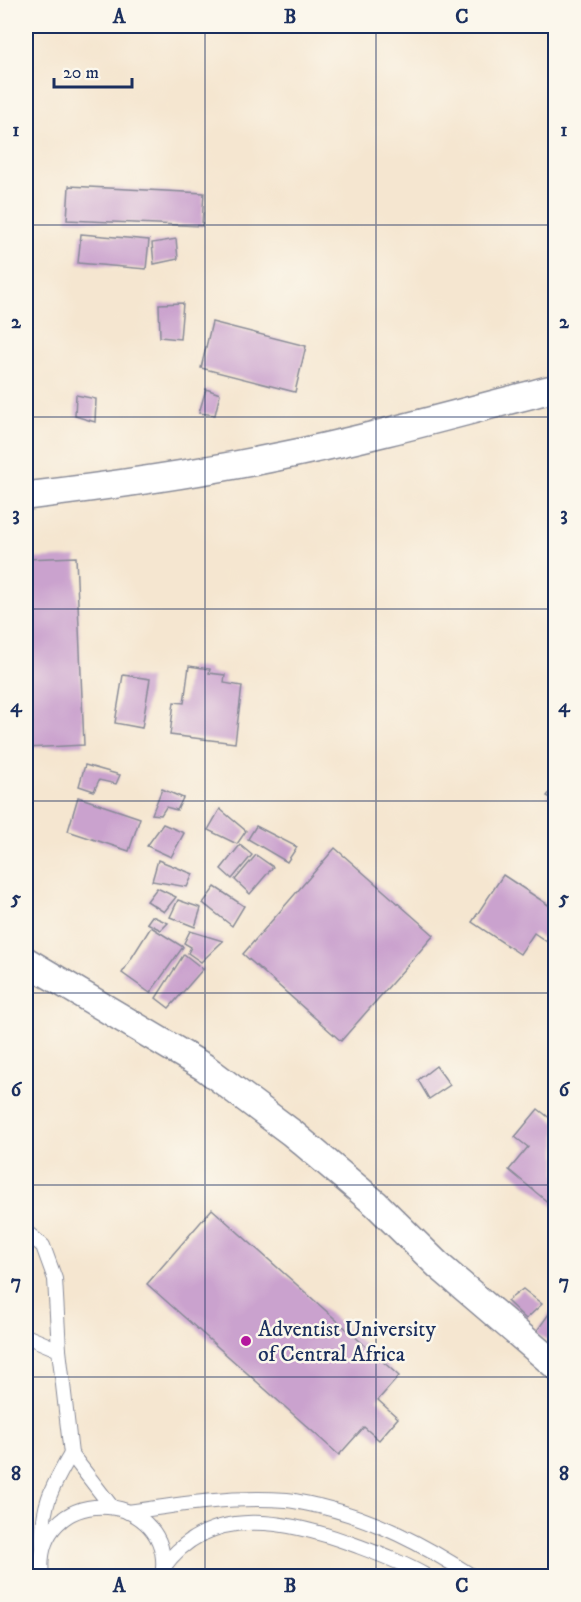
<svg xmlns="http://www.w3.org/2000/svg" width="581" height="1602" font-family="'IM FELL DW Pica',serif">
<style>
.building{fill:#caa2ce}
.lines{fill:none;stroke-linecap:round;stroke-linejoin:round}
.service-casing{stroke:#888a97;stroke-width:16}
.minor-casing{stroke:#888a97;stroke-width:30}
.service{stroke:#fff;stroke-width:14}
.minor{stroke:#fff;stroke-width:27}
.grid{fill:none;stroke:#1b2f5e;stroke-width:1.5;stroke-opacity:0.55}
.poi-dot{fill:#b5179e;stroke:#fbf7ec;stroke-width:2}
.labels{text-anchor:middle;stroke-width:5;stroke-linejoin:round;paint-order:stroke}
.poi-label{font-size:22px;fill:#1b2f5e;stroke:#fbf7ec;text-anchor:start}
.neatline{fill:none;stroke:#1b2f5e;stroke-width:2}
.grid-label{font-size:20px;text-anchor:middle;font-weight:bold;fill:#1b2f5e}
</style>
<rect width="100%" height="100%" fill="#fbf7ec"/>
<filter id="ink" filterUnits="userSpaceOnUse"><feTurbulence type="fractalNoise" baseFrequency=".0167" numOctaves="2"/><feDisplacementMap in="SourceGraphic" scale="12" xChannelSelector="R" yChannelSelector="G"/><feConvolveMatrix kernelMatrix="1 2 1 2 8 2 1 2 1" color-interpolation-filters="sRGB"/></filter>
<filter id="wash" filterUnits="userSpaceOnUse"><feTurbulence type="fractalNoise" baseFrequency=".008" numOctaves="4" result="noise"/><feDisplacementMap in="SourceGraphic" scale="24" xChannelSelector="R" yChannelSelector="G"/><feGaussianBlur stdDeviation="1.35" result="paint"/><feColorMatrix in="noise" values="0 0 0 0 0 0 0 0 0 0 0 0 0 0 0 0 0 1.4 0 .05"/><feComposite in="paint" operator="in"/></filter>
<g filter="url(#wash)">
<rect width="100%" height="100%" fill="#f5e6d0"/>
<g id="blocks">
<g class="building">
<polygon points="69,186 204,193 202,226 67,220"/>
<polygon points="81,234 149,240 146,269 78,263"/>
<polygon points="176,239 178,259 154,264 152,243"/>
<polygon points="183,303 180,339 160,337 159,304"/>
<polygon points="212,322 306,346 295,392 201,368"/>
<polygon points="206,389 220,394 215,415 199,413"/>
<polygon points="76,395 96,399 95,422 75,416"/>
<polygon points="76,557 84,745 26,748 26,684 29,683 26,612 26,559"/>
<polygon points="189,666 210,669 209,673 225,675 224,683 242,686 235,743 170,735 174,702 184,703"/>
<polygon points="123,675 150,679 142,728 115,723"/>
<polygon points="85,765 120,775 116,784 99,780 94,791 79,786"/>
<polygon points="556,785 556,801 547,796"/>
<polygon points="162,789 183,798 177,810 166,807 161,815 152,814"/>
<polygon points="78,797 140,818 129,851 68,831"/>
<polygon points="220,809 246,831 237,844 208,830"/>
<polygon points="163,824 184,833 171,857 147,846"/>
<polygon points="256,826 297,847 287,862 248,839"/>
<polygon points="240,845 252,855 232,879 221,869"/>
<polygon points="335,848 434,935 341,1041 243,954"/>
<polygon points="256,855 273,867 250,894 235,880"/>
<polygon points="158,860 193,874 187,887 152,881"/>
<polygon points="503,875 556,910 556,948 534,933 520,954 472,922"/>
<polygon points="215,887 244,906 232,926 203,903"/>
<polygon points="157,888 176,897 164,912 147,901"/>
<polygon points="178,900 201,908 195,927 170,917"/>
<polygon points="152,916 168,923 161,930 147,923"/>
<polygon points="151,927 183,947 150,993 122,973"/>
<polygon points="190,931 223,941 201,962 188,953 191,947 184,943"/>
<polygon points="184,954 203,969 169,1008 156,998"/>
<polygon points="436,1066 450,1085 429,1099 418,1080"/>
<polygon points="538,1109 556,1123 556,1209 509,1170 528,1147 515,1137"/>
<polygon points="212,1209 399,1376 378,1400 398,1418 379,1440 364,1427 339,1455 147,1284"/>
<polygon points="523,1289 542,1304 526,1319 507,1301"/>
<polygon points="556,1304 556,1347 536,1332"/>
</g>
</g>
</g>
<g filter="url(#ink)">
<use href="#blocks" fill-opacity="0" stroke="#888a97" stroke-width="1.5"/>
<g class="lines">
<defs>
<g id="service">
<polyline points="26,1232 43,1246 55,1279 59,1350"/>
<polyline points="26,1336 59,1350 71,1454 111,1506"/>
<path d="M 128,1512 C 181,1504 233,1496 287,1500 C 298,1501 308,1504 319,1506 C 375,1519 424,1545 472,1576"/>
<path d="M 43,1547 C 41,1507 51,1488 71,1454"/>
<path d="M 163,1568 C 209,1502 291,1521 355,1545 C 379,1554 404,1563 426,1576"/>
<path d="M 42,1576 C 31,1483 170,1486 163,1571"/>
</g>
<g id="minor">
<path d="M 26,496 C 110,486 194,474 277,457 C 371,438 463,412 556,388"/>
<polyline points="26,961 204,1067 292,1133 376,1204 438,1265 556,1366"/>
</g>
</defs>
<use href="#service" class="service-casing"/>
<use href="#minor" class="minor-casing"/>
<use href="#service" class="service"/>
<use href="#minor" class="minor"/>
</g>
</g>
<path class="grid" d="M 205,26 L 205,1576M 376,26 L 376,1576M 26,225 L 556,225M 26,417 L 556,417M 26,609 L 556,609M 26,801 L 556,801M 26,993 L 556,993M 26,1185 L 556,1185M 26,1377 L 556,1377"/>
<circle class="poi-dot" cx="246" cy="1341" r="6"/>
<g class="labels">
<g class="poi-label">
<text x="258" y="1336">Adventist University<tspan x="258" dy="25">of Central Africa</tspan></text>
</g>
</g>
<rect width="581" height="1602" fill="none" stroke="#fbf7ec" stroke-width="66"/>
<path d="M54 78v9h78v-9" fill="none" stroke="#1b2f5e" stroke-width="3"/>
<text x="63" y="78" font-size="18" fill="#1b2f5e" stroke="#fbf7ec" stroke-width="4.5" paint-order="stroke">20 m</text>
<rect x="33" y="33" width="515" height="1536" class="neatline"/>
<g class="grid-label">
<text x="119" y="23">A</text>
<text x="290" y="23">B</text>
<text x="462" y="23">C</text>
<text x="16" y="136">1</text>
<text x="564" y="136">1</text>
<text x="16" y="328">2</text>
<text x="564" y="328">2</text>
<text x="16" y="520">3</text>
<text x="564" y="520">3</text>
<text x="16" y="712">4</text>
<text x="564" y="712">4</text>
<text x="16" y="904">5</text>
<text x="564" y="904">5</text>
<text x="16" y="1096">6</text>
<text x="564" y="1096">6</text>
<text x="16" y="1288">7</text>
<text x="564" y="1288">7</text>
<text x="16" y="1480">8</text>
<text x="564" y="1480">8</text>
<text x="119" y="1592">A</text>
<text x="290" y="1592">B</text>
<text x="462" y="1592">C</text>
</g>
</svg>
